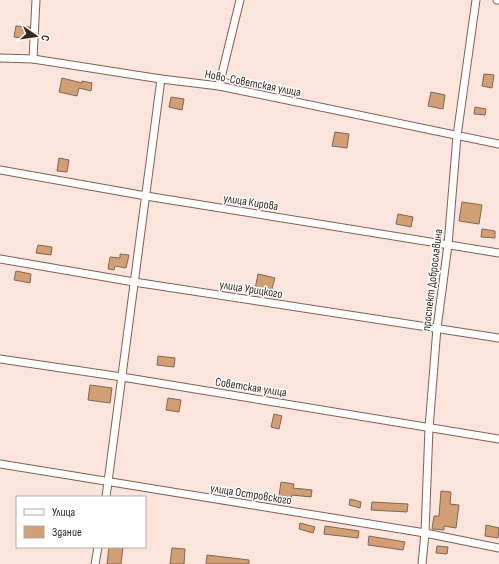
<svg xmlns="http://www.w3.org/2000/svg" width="499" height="564" font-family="'Sofia Sans Condensed',sans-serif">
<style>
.building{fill:#d29f75;stroke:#806752}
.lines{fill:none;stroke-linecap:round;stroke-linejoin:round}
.minor-casing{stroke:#7f6053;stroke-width:9}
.minor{stroke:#fff;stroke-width:7}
.labels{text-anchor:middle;stroke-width:3;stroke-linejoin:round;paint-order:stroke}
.street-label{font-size:12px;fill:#362823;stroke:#fff}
</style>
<rect width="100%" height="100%" fill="#fae4db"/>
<g class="building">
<polygon points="16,26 30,27 29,39 14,37"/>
<polygon points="484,74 494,75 492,88 482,86"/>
<polygon points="62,78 82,83 82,81 92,83 91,91 79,88 77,96 59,92"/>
<polygon points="431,92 445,95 443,109 428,106"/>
<polygon points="171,97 184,99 182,110 169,107"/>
<polygon points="475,107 486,109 485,115 474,114"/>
<polygon points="335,132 349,134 347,148 332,146"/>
<polygon points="59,158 69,160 67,172 57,171"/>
<polygon points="462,202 482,205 479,224 459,221"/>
<polygon points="398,214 413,217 411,227 396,224"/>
<polygon points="482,229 495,231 495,238 481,237"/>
<polygon points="38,245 52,247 51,255 36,253"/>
<polygon points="120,254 129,255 126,268 115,266 114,270 108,269 110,257 120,258"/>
<polygon points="16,271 31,274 30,283 14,280"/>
<polygon points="258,274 275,278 271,292 255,289"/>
<polygon points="158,356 175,358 174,367 157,365"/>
<polygon points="90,385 112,388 110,403 88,400"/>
<polygon points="168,398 181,400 179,412 166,410"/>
<polygon points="274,414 282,416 279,429 271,427"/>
<polygon points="281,482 294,484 293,488 312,490 311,497 292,495 291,498 279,496"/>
<polygon points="441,491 451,492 450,504 459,505 456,528 444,526 444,530 432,529 434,516 439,516"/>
<polygon points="350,499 361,502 360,508 349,505"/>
<polygon points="372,502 408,504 407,512 371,510"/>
<polygon points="300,523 315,527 313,533 299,529"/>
<polygon points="486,525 499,528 498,538 485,536"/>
<polygon points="325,526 359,531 358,538 324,534"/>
<polygon points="369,536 405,542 403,550 368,545"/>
<polygon points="437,546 448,547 447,554 436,553"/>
<polygon points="109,547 123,547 121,564 107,564"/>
<polygon points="172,548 185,549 184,564 170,564"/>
<polygon points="207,555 249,560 249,564 206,564"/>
</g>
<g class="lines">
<defs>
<g id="minor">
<polyline points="497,0 499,0"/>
<polyline points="0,58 33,59 161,79 219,86 499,144"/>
<polyline points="33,59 36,0"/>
<polyline points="219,86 240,0"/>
<polyline points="0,170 146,196 499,253"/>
<polyline points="0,259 134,282 499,338"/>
<polyline points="0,359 122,377 499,439"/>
<polyline points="0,464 425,533 499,548"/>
<polyline points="106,497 161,79"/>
<polyline points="95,564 98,547"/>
<polyline points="422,564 425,533 429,428 437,328 448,245 457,136 476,0"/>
</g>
</defs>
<use href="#minor" class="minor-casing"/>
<use href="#minor" class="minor"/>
</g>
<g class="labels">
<g class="street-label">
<text transform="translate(253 83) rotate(11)" y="4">Ново-Советская улица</text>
<text transform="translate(251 202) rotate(9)" y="4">улица Кирова</text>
<text transform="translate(432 280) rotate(-83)" y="4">проспект Доброславина</text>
<text transform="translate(251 289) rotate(9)" y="4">улица Урицкого</text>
<text transform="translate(251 387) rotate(9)" y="4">Советская улица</text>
<text transform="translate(251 494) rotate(9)" y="4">улица Островского</text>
</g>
</g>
<rect x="16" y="496" width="130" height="52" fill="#ffffff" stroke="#afa9a7"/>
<rect x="24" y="509" width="20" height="6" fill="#ffffff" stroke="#afa9a7"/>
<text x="52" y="516" font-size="12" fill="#362823">Улица</text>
<rect x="24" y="526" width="20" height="12" fill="#d29f75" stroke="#afa9a7"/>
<text x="52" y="536" font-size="12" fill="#362823">Здание</text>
<g transform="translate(36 36) rotate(103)" stroke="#ffffff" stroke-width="3" paint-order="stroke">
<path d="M0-3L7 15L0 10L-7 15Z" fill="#362823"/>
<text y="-6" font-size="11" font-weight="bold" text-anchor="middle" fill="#362823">С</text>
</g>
</svg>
